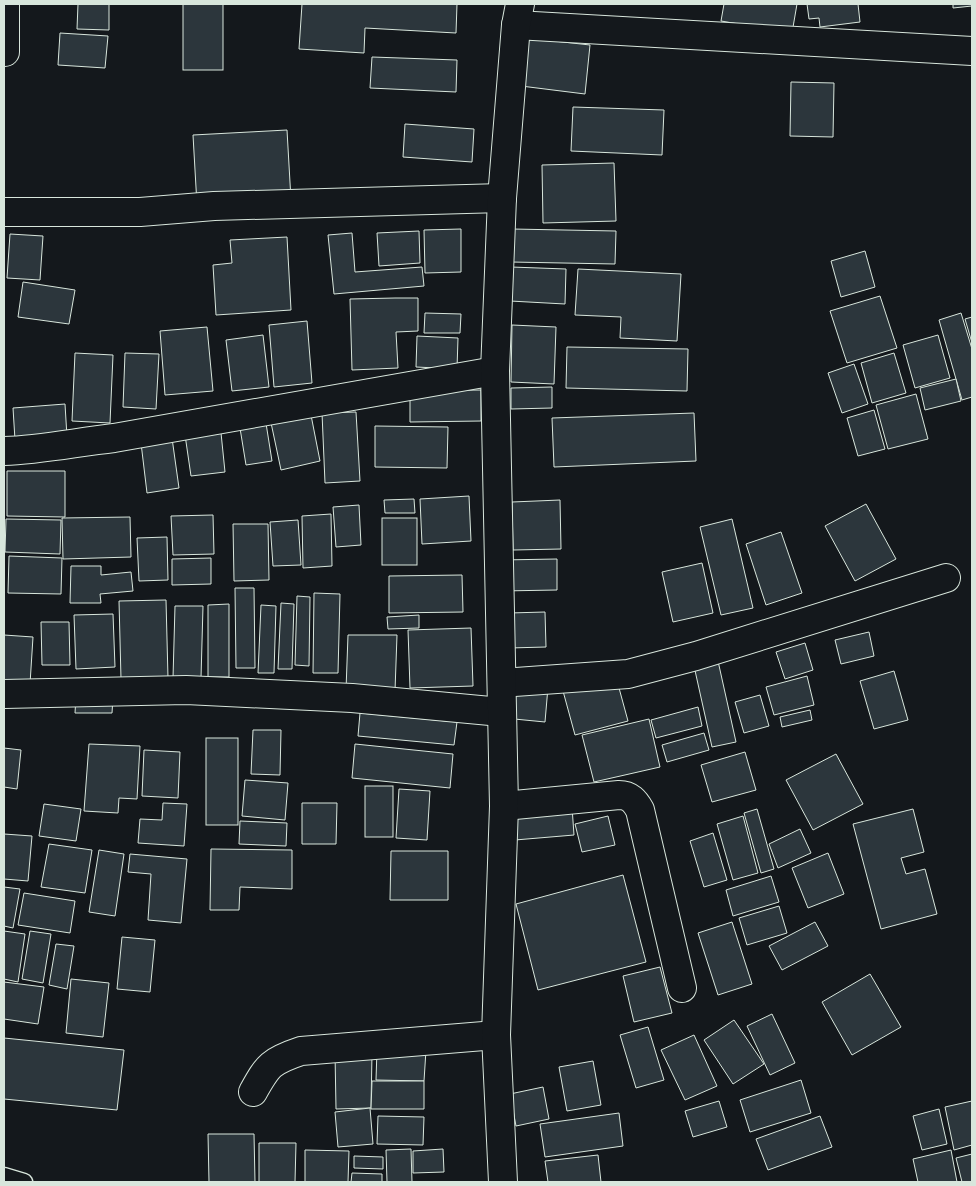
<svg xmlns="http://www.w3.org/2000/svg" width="976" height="1186" font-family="'Fira Sans',sans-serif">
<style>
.building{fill:#2c363c;stroke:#d8e6dc}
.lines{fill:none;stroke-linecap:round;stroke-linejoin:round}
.service-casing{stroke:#d8e6dc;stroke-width:19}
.minor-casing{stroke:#d8e6dc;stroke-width:30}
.tertiary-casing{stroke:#d8e6dc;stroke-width:30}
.service{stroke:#14181c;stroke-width:16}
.minor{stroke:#14181c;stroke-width:28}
.tertiary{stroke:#14181c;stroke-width:28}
</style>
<rect width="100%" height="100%" fill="#14181c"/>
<g class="building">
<polygon points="78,4 109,4 109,30 77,29"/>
<rect x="183" y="4" width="40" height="66"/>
<polygon points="302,4 457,4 456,33 365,28 364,53 299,49"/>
<polygon points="724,4 797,4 792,33 721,21"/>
<polygon points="807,4 858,4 860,22 820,27 819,18 809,19"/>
<polygon points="953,4 972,4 972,6 953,8"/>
<polygon points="60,33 108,36 105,68 58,65"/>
<polygon points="527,38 590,45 585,94 521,86"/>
<polygon points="372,57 457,60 456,92 370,88"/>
<polygon points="791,82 834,83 833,137 790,136"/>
<polygon points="573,107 664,110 662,155 571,151"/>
<polygon points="405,124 474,129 472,162 403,157"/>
<polygon points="287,130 291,200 197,205 193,135"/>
<polygon points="614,163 616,221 543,223 542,165"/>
<polygon points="461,229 461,272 425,273 424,230"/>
<polygon points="512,229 616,231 615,264 511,262"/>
<polygon points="419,231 420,263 379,266 377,233"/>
<polygon points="352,233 355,272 422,267 424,286 334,294 328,235"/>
<polygon points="10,234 43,236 40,280 7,278"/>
<polygon points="287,237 291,310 216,315 213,265 232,263 230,240"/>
<polygon points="865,251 875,287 841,297 831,261"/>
<polygon points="511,267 566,269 565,304 510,301"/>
<polygon points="578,269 681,274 677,341 620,338 621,317 575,315"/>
<polygon points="23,282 75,290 69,324 18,317"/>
<polygon points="880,296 897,348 847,363 830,311"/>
<polygon points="395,298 418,298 418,331 396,332 398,368 352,370 350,299"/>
<polygon points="425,313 461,314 460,333 424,333"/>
<polygon points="961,313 972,349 972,397 962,400 939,320"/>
<polygon points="972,317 972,343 965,319"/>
<polygon points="307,321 312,383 274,387 269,325"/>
<polygon points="512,325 556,327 554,384 511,382"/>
<polygon points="207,327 213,391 165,395 160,331"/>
<polygon points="263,335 269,387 232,391 226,340"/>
<polygon points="938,335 950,378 915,388 903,345"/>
<polygon points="417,336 458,338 457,369 416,367"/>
<polygon points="567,347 688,349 687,391 566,388"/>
<polygon points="75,353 113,355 110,423 72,421"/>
<polygon points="125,353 159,354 156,409 123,407"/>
<polygon points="894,353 906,393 872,403 861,363"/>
<polygon points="854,364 868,404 842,413 828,373"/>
<polygon points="956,379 961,401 925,410 920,388"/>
<polygon points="552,387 552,408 511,409 511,388"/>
<polygon points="481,390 481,421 410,422 410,391"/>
<polygon points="916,394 928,439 888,449 876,405"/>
<polygon points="65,404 67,437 15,440 13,408"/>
<polygon points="310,410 320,461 281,470 270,418"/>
<polygon points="874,410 885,449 858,456 847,418"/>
<polygon points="356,412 360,481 325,483 322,413"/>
<polygon points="694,413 696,461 554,467 552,418"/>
<polygon points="265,417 272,461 246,465 239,422"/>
<polygon points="220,423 225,472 191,476 184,428"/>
<polygon points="375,426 448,427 447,468 375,467"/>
<polygon points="172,438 179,488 147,493 141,443"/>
<polygon points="7,471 65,471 65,517 7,516"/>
<polygon points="469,496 471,541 422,544 420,499"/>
<polygon points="414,499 415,513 385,513 384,500"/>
<polygon points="560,500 561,549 513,550 512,502"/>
<polygon points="866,504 896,559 855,581 825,526"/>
<polygon points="359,505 361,545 336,547 333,507"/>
<polygon points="331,514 332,566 303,568 302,516"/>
<polygon points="213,515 214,554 173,555 171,516"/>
<polygon points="130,517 131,557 63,559 62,518"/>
<rect x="382" y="518" width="35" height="47"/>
<polygon points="6,519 61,520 60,554 5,552"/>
<polygon points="732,519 753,608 721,615 700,527"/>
<polygon points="298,520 301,565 273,566 270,522"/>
<polygon points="233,524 268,524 269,580 234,581"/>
<polygon points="781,532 802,593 766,605 746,544"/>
<polygon points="167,537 168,580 139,581 137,538"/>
<polygon points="9,556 62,558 61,594 8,593"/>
<polygon points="211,558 211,584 172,585 172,559"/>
<polygon points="557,559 557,590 501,591 500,560"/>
<polygon points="702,563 713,613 673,622 662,572"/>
<polygon points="71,566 101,566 101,575 131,572 133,591 100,594 101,603 70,603"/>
<polygon points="462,575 463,612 389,613 389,576"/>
<polygon points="235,588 254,588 255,668 236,668"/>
<polygon points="314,593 340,594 338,673 313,673"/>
<polygon points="297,596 310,597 309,666 295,665"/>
<polygon points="166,600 168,678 121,679 119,601"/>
<polygon points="281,603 294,604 292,669 278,669"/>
<polygon points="229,604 229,677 208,677 208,605"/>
<polygon points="261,605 276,606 274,673 258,673"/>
<polygon points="175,606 203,606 201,678 173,678"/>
<polygon points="545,612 546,647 509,648 509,613"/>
<polygon points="113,614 115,667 76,669 74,615"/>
<polygon points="419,615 419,628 388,629 387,617"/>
<polygon points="41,622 69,622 70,665 42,665"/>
<polygon points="471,628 473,686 410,688 408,630"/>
<polygon points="869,632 874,656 841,664 835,640"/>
<polygon points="4,635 33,637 30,684 4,683"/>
<polygon points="348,635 397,635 395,691 346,690"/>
<polygon points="805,643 813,670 785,679 776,652"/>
<polygon points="718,661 736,742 712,747 694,666"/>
<polygon points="894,671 908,720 874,729 860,681"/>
<polygon points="807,676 814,705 774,715 766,687"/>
<polygon points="616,677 628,721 575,735 563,691"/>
<polygon points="507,684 548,687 545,722 504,718"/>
<polygon points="760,695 769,726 744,733 735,702"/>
<polygon points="76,697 113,698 112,713 75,713"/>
<polygon points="698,707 702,726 656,738 651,720"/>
<polygon points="810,710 812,720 782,727 780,717"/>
<polygon points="360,713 457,722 454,745 358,736"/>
<polygon points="649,719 660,767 594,782 582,735"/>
<polygon points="253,730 281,730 280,775 251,774"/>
<polygon points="704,733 709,750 667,762 662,745"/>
<rect x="206" y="738" width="32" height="87"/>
<polygon points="89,744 140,746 137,799 119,798 118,813 84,811"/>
<polygon points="355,744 453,754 450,788 352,778"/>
<polygon points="4,748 21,750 17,789 4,787"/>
<polygon points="144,750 180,752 178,798 142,796"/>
<polygon points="745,752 756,790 712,802 701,765"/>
<polygon points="836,754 863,804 813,830 786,780"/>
<polygon points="245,780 288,783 285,820 242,816"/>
<rect x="365" y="786" width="28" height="51"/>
<polygon points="399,789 430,791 427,840 396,838"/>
<polygon points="163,803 187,804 184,846 138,843 140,819 162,820"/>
<polygon points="302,803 337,803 336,844 302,844"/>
<polygon points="44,804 81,809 76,841 39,836"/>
<polygon points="572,807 574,835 515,840 513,811"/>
<polygon points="757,809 774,869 761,873 744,813"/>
<polygon points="913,809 924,852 901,858 906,874 925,869 937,914 881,929 853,824"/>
<polygon points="608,816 615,845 582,852 575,824"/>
<polygon points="743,816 758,873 733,880 717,824"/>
<polygon points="240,821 287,823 286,846 239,844"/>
<polygon points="800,829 811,853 778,868 769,844"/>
<polygon points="713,833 727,880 704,887 690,841"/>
<polygon points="4,834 32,836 28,881 4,879"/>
<polygon points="49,844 92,850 85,893 41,887"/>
<polygon points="211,849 292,850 292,889 240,887 239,910 210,910"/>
<polygon points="99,850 124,854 115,916 89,912"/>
<polygon points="391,851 448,851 448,900 390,900"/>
<polygon points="828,853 844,894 808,908 792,868"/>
<polygon points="130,854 187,859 181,923 148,920 151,874 128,872"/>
<polygon points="623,875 646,962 538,990 516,904"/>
<polygon points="771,876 779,902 733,916 726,890"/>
<polygon points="4,887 20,889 13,928 4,926"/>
<polygon points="24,893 75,901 70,933 18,925"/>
<polygon points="779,906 787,933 747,945 739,918"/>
<polygon points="732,922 752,984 718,995 698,933"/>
<polygon points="815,922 828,946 782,970 769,946"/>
<polygon points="4,931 25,934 18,982 4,979"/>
<polygon points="30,931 51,934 43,983 22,979"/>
<polygon points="122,937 155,940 150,992 117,989"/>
<polygon points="56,944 74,946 67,989 49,985"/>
<polygon points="660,967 672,1013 634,1022 623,976"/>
<polygon points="870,974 901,1027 852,1055 822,1002"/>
<polygon points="71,979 109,983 103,1037 66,1033"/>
<polygon points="4,982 44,987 38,1024 4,1019"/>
<polygon points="772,1014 795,1063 770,1075 747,1026"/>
<polygon points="734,1020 764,1064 733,1084 704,1040"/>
<polygon points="648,1027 664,1080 636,1088 620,1035"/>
<polygon points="694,1035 717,1086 685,1100 661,1050"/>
<polygon points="4,1038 124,1050 117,1110 4,1099"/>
<polygon points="377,1049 426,1050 424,1081 376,1080"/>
<polygon points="335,1053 372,1053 371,1108 336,1109"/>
<polygon points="593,1061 601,1105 567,1111 559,1067"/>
<polygon points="801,1080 811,1113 750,1132 740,1100"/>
<polygon points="372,1081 424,1081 424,1109 371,1109"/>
<polygon points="543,1087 549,1119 516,1126 510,1094"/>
<polygon points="719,1101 727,1127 693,1137 685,1111"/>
<polygon points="972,1101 972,1145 954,1150 945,1107"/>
<polygon points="370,1108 373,1144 338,1147 335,1112"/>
<polygon points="939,1109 947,1144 922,1150 913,1116"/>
<polygon points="619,1113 623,1146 545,1157 540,1124"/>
<polygon points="378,1116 424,1117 423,1145 377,1144"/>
<polygon points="820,1116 832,1147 768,1170 756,1139"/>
<polygon points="208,1134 254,1134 255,1182 209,1182"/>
<polygon points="259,1143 296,1143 295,1182 259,1182"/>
<polygon points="411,1149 412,1182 387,1182 386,1150"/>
<polygon points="443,1149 444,1172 413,1173 413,1151"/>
<polygon points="305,1150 349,1151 348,1182 305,1182"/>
<polygon points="951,1150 957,1182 918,1182 913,1159"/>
<polygon points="972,1154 972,1182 962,1182 956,1158"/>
<polygon points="598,1155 601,1182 548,1182 545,1161"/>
<polygon points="354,1156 383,1157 383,1169 354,1168"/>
<polygon points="352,1173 382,1174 382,1182 351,1182"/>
</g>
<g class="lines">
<defs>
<polyline id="service" points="4,1176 24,1182"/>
<g id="minor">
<polyline points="516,25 972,51"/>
<polyline points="5,52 5,4"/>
<polyline points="4,212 140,212 214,206 502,198"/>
<path d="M 4,451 C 41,450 77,442 114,438 L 495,371"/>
<polyline points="502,683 628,674 696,656 946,578"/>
<polyline points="4,694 186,690 352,698 501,712"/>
<path d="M 504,806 L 619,795 C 630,795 635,801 640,810 L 682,988"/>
<path d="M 253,1092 C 268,1065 271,1061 301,1051 L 496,1035"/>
</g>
<polyline id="tertiary" points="503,1182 496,1035 504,806 495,371 502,198 516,25 520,4"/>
</defs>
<use href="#service" class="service-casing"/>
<use href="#minor" class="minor-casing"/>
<use href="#tertiary" class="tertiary-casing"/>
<use href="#service" class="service"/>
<use href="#minor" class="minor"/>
<use href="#tertiary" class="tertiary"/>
</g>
<rect width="976" height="1186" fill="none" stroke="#d8e6dc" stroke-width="10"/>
</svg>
